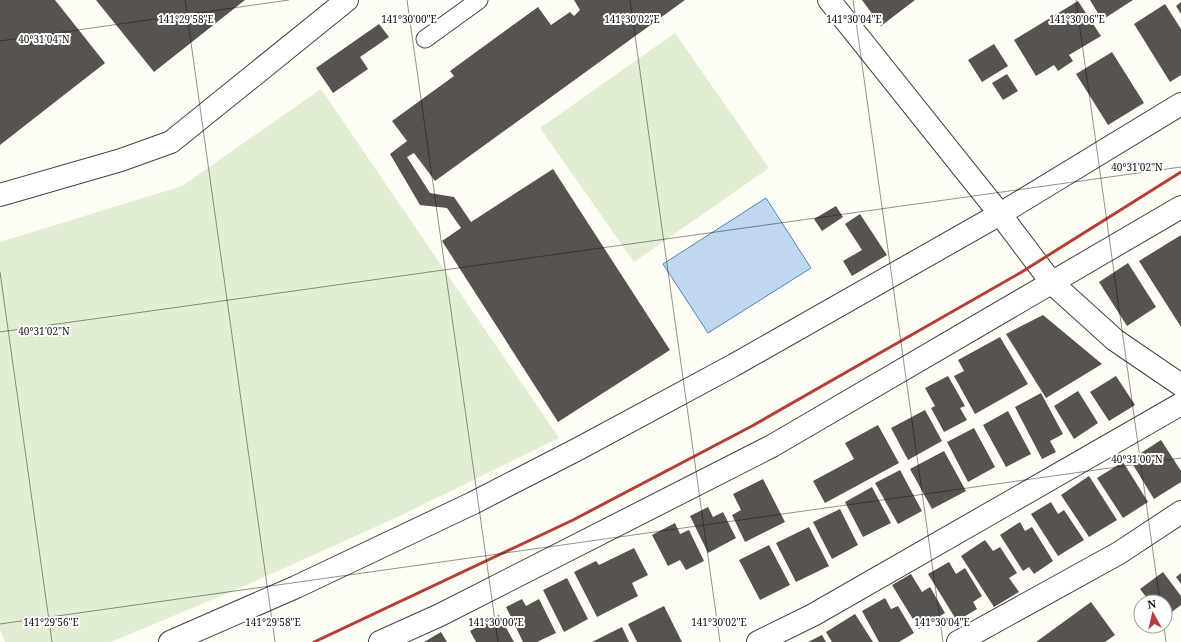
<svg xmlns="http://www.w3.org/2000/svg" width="1181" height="642" font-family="'Noto Serif',serif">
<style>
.pitch{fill:#e1eed2}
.water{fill:#bfd8f0;stroke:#4d85c0}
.building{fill:#58534e}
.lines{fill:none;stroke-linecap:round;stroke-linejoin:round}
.service-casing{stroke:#434343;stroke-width:19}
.minor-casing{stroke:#434343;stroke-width:24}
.service{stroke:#fff;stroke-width:17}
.minor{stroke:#fff;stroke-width:22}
.rail{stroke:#b33f36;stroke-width:3}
.ticks{fill:none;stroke:#101010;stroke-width:1;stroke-opacity:0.45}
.ticks-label{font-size:10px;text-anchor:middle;fill:#101010;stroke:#fff;stroke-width:4;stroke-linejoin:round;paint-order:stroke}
</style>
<rect width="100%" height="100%" fill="#fefdf5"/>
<g class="pitch">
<polygon points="675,33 769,168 634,262 540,128"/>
<polygon points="321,89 559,438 402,515 240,588 111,642 5,642 0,630 0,242 182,186"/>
</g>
<polygon class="water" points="766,198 811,268 708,333 663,264"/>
<g class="building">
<polygon points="0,0 55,0 105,63 0,145"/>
<polygon points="96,0 245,0 154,72"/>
<polygon points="574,0 685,0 435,181 414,153 407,157 430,193 454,197 471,222 553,169 670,350 558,422 442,241 461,228 447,208 420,205 390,154 407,141 392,121 454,76 450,71 538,7 551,25 570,12 574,16 580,10"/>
<polygon points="862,0 915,0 881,26"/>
<polygon points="1090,0 1133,0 1102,20"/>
<polygon points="1078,1 1101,36 1069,55 1073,61 1058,71 1054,65 1036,76 1014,40"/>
<polygon points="1181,2 1181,14 1176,6"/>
<polygon points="1165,4 1181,29 1181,75 1170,82 1134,24"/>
<polygon points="379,24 389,37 360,57 368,69 333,93 316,68"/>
<polygon points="994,44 1008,66 982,82 968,60"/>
<polygon points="1112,52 1144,103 1108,125 1076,74"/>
<polygon points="1007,74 1018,91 1003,100 992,83"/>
<polygon points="836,206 843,217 822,231 814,219"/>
<polygon points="860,214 887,255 852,276 843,261 862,250 845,224"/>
<polygon points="1181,235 1181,327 1139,261"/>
<polygon points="1128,263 1156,307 1127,326 1099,282"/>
<polygon points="1043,315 1102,364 1046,398 1006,334"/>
<polygon points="1000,337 1028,384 975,414 954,376 964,371 958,360"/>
<polygon points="948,376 965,406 960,408 967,420 944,432 931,408 935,406 925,388"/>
<polygon points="1116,376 1135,405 1109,421 1090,392"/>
<polygon points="1078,391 1098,423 1074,439 1054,406"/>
<polygon points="1041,393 1063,434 1050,441 1056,452 1042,459 1015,407"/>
<polygon points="925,410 942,441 908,460 891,428"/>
<polygon points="1008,411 1031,454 1006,467 983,425"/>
<polygon points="878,425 899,463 825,503 813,481 854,459 845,443"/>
<polygon points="974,428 995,467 968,482 947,442"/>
<polygon points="1161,440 1181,471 1181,482 1154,499 1130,460"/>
<polygon points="944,451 966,491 932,509 910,469"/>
<polygon points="1123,462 1148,502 1123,518 1097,478"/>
<polygon points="900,470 922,511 898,524 875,483"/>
<polygon points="1089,476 1117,520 1089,537 1061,495"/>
<polygon points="763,479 785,522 745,542 732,515 741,510 733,494"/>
<polygon points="872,487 891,523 863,537 845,502"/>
<polygon points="1051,502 1058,514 1064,510 1084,540 1058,556 1031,514"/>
<polygon points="708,507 713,517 723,512 736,538 708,553 690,516"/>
<polygon points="840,509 858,545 832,559 813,522"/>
<polygon points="1020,522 1025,531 1032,527 1053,561 1034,574 1029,567 1023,571 1000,535"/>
<polygon points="675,523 680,534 689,530 704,561 686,570 680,560 668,566 652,535"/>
<polygon points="809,527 829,566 796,582 776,543"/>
<polygon points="985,540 993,551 1000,547 1017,573 1009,578 1019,592 994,607 961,556"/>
<polygon points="769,545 790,585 760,600 739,560"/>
<polygon points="634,548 648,575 632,583 638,596 597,617 574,572 596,561 599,565"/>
<polygon points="949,562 956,574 965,568 982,596 973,602 977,609 957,621 928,574"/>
<polygon points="1163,572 1181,596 1181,605 1165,617 1165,602 1150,602 1140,589"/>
<polygon points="1181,573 1181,584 1176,577"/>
<polygon points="911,574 922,592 930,587 945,613 919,629 892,585"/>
<polygon points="567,578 588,619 564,632 543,590"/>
<polygon points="885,598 891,609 898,606 914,633 899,642 879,642 862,611"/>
<polygon points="522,599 526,606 539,599 556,633 537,642 523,642 506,607"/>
<polygon points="1091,602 1115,635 1105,642 1036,642"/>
<polygon points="664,606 682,642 637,642 628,624"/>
<polygon points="855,614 873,642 832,642 826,632"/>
<polygon points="499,615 514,642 476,642 470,631"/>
<polygon points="622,627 629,642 592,642"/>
<polygon points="441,632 447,642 424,642"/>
<polygon points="822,635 826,642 808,642"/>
</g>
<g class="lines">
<defs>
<polyline id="service" points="425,39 479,0"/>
<g id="minor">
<polyline points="829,0 1000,214 1052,283 1115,340 1181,385"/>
<polyline points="0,195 121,160 171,142 347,0"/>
<polyline points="170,642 296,587 473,503 578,449 734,365 1000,214 1181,104"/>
<polyline points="380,642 440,615 772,446 1181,207"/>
<polyline points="758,642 813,615 1181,404"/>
<polyline points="958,642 1119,553 1181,512"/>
</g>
</defs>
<use href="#service" class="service-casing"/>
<use href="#minor" class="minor-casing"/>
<use href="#service" class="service"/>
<use href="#minor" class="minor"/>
<polyline class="rail" points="314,642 573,520 752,426 1020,273 1181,172"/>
</g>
<path class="ticks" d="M 185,0 L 275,642M 407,0 L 498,642M 630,0 L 720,642M 853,0 L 943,642M 1076,0 L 1160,602M 0,41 L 289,0M 0,272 L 52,642M 0,332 L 1181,167M 0,624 L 1181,458M 1164,626 L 1166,642"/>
<g class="ticks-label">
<text x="186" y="23">141°29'58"E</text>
<text x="409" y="23">141°30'00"E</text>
<text x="632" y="23">141°30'02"E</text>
<text x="854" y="23">141°30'04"E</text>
<text x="1077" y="23">141°30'06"E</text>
<text x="44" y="43">40°31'04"N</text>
<text x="1137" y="171">40°31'02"N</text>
<text x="44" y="335">40°31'02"N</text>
<text x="1137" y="463">40°31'00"N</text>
<text x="51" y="626">141°29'56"E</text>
<text x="273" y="626">141°29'58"E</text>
<text x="496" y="626">141°30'00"E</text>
<text x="719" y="626">141°30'02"E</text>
<text x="942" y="626">141°30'04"E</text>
</g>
<g transform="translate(1153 614) rotate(352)"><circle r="19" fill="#ffffff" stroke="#9f9f9f"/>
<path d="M0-3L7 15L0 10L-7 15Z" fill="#b33f36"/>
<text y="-6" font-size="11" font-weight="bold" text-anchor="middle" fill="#101010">N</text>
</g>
</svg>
